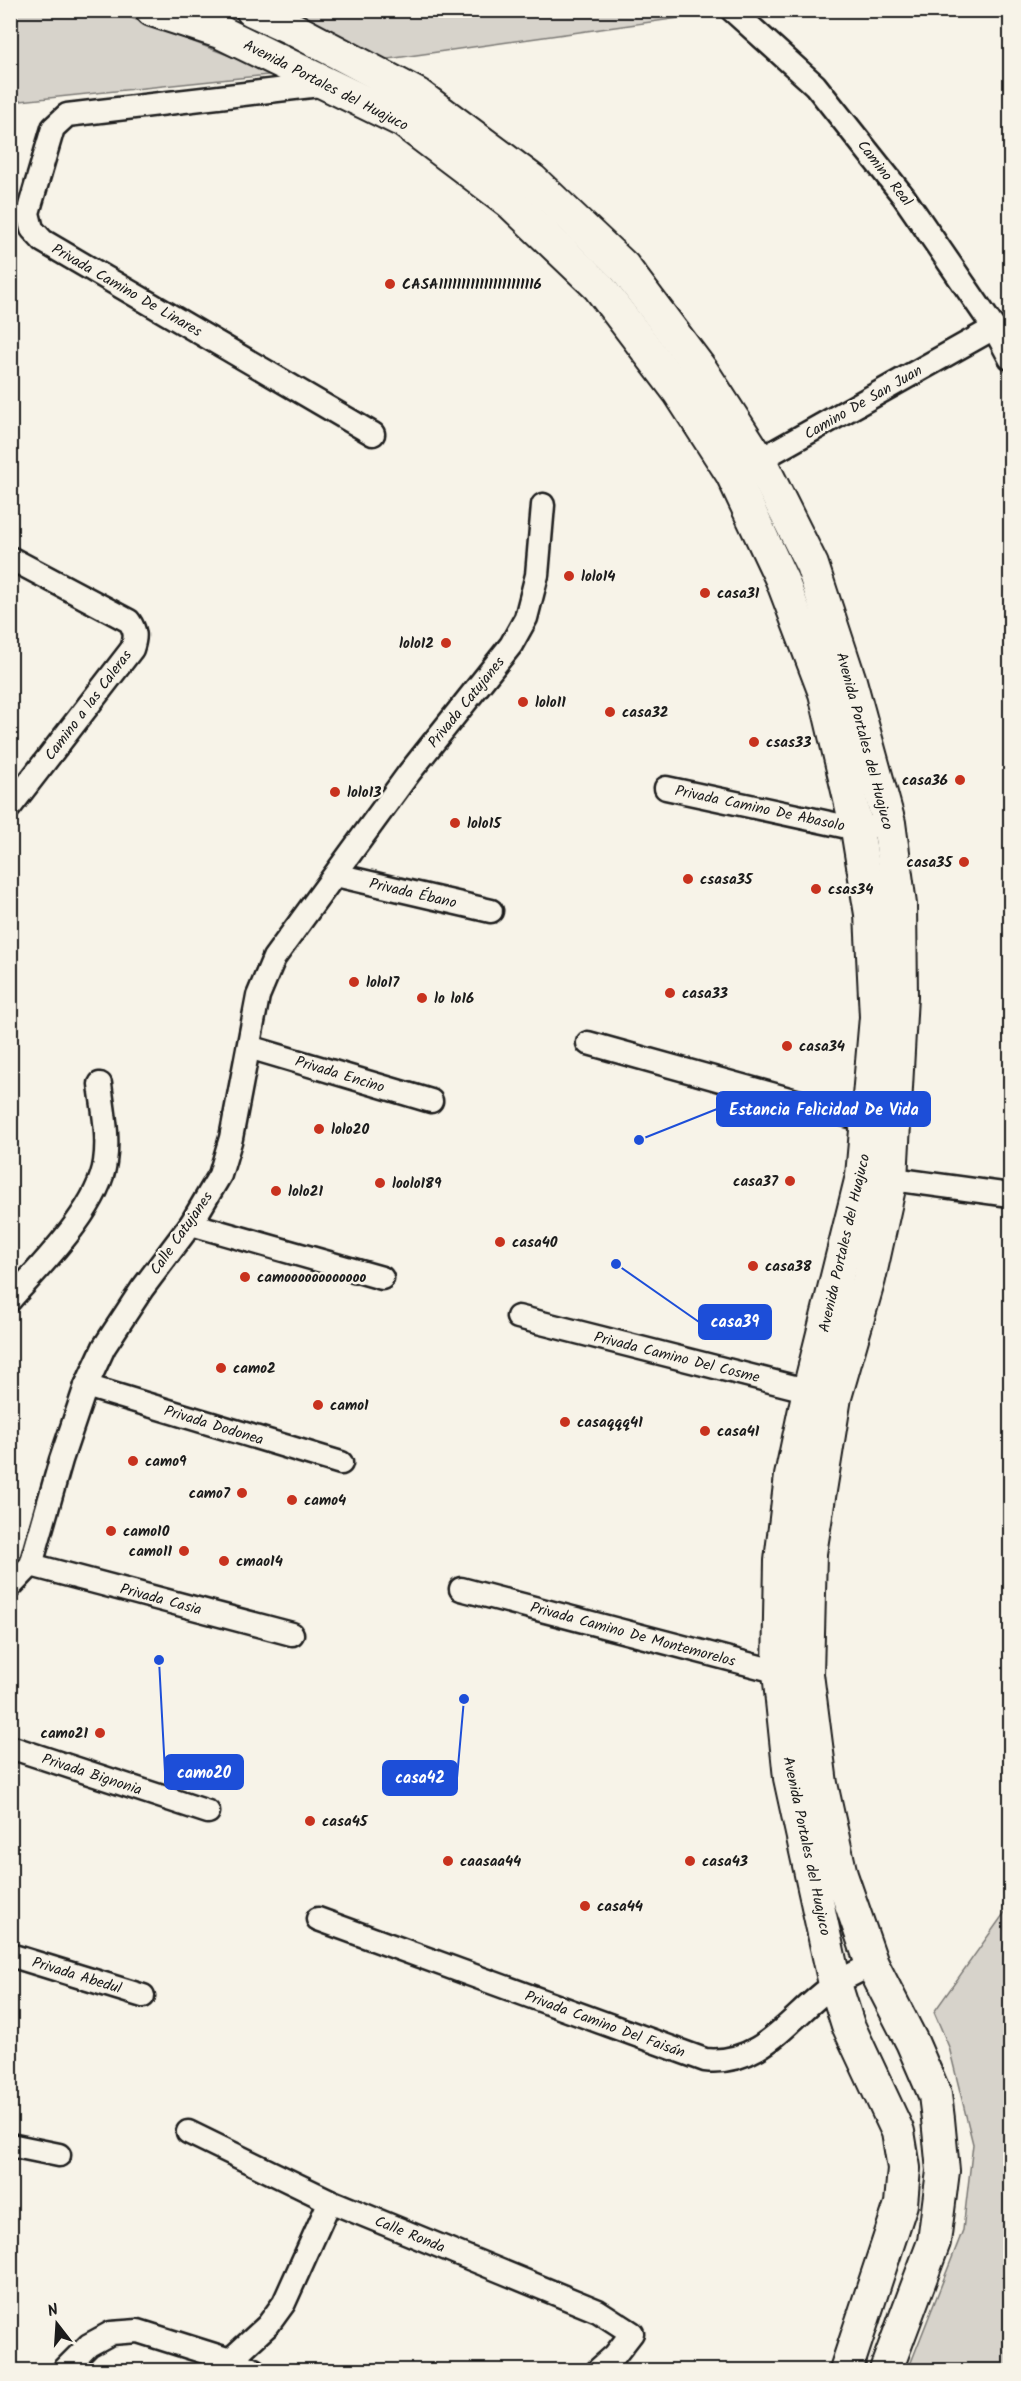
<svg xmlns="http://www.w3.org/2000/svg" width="1021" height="2381" font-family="Kalam,sans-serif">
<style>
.green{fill:#d7d3cb;stroke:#7a7874;stroke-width:1.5}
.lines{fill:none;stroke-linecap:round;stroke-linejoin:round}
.street-casing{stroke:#1c1c1c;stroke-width:27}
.secondary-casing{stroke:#1c1c1c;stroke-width:36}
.street{stroke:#f7f3e8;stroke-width:22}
.secondary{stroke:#f7f3e8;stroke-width:32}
.poi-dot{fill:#c8321e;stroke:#f7f3e8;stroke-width:2}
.labels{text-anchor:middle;stroke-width:5;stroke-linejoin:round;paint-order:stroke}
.street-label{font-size:15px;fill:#1c1c1c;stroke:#f7f3e8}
.poi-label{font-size:15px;font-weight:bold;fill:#1c1c1c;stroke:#f7f3e8;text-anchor:start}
.leader{fill:none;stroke:#1d4ed8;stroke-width:2}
.callout-dot{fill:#1d4ed8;stroke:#f7f3e8;stroke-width:2}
.callout{fill:#1d4ed8;stroke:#1d4ed8;stroke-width:2}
.callout-label{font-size:16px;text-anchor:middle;font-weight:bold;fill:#fff}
</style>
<rect width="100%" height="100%" fill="#f7f3e8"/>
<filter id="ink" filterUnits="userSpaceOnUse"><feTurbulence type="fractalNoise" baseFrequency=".0167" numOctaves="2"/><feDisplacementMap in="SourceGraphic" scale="12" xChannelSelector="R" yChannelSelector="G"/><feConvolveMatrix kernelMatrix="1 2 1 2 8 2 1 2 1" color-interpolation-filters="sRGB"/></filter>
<g filter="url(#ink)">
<g class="green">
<polygon points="712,10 715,13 381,60 288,11"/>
<polygon points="10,11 94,11 129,17 277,74 11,102"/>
<polygon points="1010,1905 1010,2370 908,2370 963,2230 973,2144 949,2047 934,2012"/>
</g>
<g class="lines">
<defs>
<g id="street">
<polyline points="732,10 815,85 904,197 994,328 1010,358"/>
<polyline points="328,84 67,115 53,128 28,213 32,229 43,241 373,434"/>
<polyline points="747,467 994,328"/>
<path d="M 10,558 L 129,621 C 136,631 136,637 132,649 L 10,807"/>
<polyline points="666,788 857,829 870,827"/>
<polyline points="336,875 491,911"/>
<polyline points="588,1043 868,1121 881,1122"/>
<polyline points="249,1047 431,1101"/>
<polyline points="878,1177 1010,1195"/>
<polyline points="191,1224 382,1278"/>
<path d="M 10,1300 C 41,1265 99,1208 105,1162 C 109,1136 103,1109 100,1084"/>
<polyline points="518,1317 822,1394"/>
<polyline points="86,1386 341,1463"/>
<polyline points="31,1565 292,1634"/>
<polyline points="10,1587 31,1565 61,1460 86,1386 104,1347 142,1289 191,1224 220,1175 231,1138 258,996 274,958 409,773 511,645 526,618 537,575 543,505"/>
<polyline points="461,1589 779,1672 793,1673"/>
<polyline points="10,1747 208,1812"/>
<path d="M 318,1919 L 705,2060 C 764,2066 792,2013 835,1984 C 847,1976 860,1971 872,1964"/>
<polyline points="10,1955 143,1996"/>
<polyline points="188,2132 330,2201 598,2311 632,2333 615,2355 598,2370"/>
<polyline points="10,2145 59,2155"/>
<polyline points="230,2360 268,2325 284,2303 330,2201"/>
<polyline points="64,2370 89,2345 111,2333 138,2331 230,2360 254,2370"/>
</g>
<g id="secondary">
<polyline points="152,10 220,32 403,121 510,202 599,287 679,392 732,474 782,580 825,693 857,829 871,914 876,1017 862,1176 809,1390 791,1476 781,1561 779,1672 790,1778 835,1984 848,2025 898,2132 904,2168 901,2204 846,2370"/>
<polyline points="252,10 293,29 418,95 532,180 624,267 702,371 760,461 812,565 850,681 889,823 900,905 901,996 891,1179 869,1279 835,1397 810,1553 807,1674 821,1784 841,1875 872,1964 912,2042 935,2095 938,2119 943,2171 934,2242 886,2370"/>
</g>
</defs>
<use href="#street" class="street-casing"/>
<use href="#secondary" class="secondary-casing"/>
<use href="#street" class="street"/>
<use href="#secondary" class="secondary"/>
</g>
</g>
<g class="poi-dot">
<circle cx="390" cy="284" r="6"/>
<circle cx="569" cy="576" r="6"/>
<circle cx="705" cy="593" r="6"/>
<circle cx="446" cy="643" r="6"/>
<circle cx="523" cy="702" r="6"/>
<circle cx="610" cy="712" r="6"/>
<circle cx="754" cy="742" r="6"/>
<circle cx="960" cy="780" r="6"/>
<circle cx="335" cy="792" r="6"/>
<circle cx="455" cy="823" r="6"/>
<circle cx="964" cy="862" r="6"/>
<circle cx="688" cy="879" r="6"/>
<circle cx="816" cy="889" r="6"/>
<circle cx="354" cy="982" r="6"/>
<circle cx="670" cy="993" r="6"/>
<circle cx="422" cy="998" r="6"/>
<circle cx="787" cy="1046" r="6"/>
<circle cx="319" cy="1129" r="6"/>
<circle cx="790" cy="1181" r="6"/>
<circle cx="380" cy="1183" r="6"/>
<circle cx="276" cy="1191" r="6"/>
<circle cx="500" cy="1242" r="6"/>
<circle cx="753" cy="1266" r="6"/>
<circle cx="245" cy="1277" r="6"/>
<circle cx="221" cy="1368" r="6"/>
<circle cx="318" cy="1405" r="6"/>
<circle cx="565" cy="1422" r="6"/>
<circle cx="705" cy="1431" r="6"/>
<circle cx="133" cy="1461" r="6"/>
<circle cx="242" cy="1493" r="6"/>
<circle cx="292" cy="1500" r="6"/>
<circle cx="111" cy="1531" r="6"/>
<circle cx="184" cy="1551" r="6"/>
<circle cx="224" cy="1561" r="6"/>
<circle cx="100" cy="1733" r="6"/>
<circle cx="310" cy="1821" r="6"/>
<circle cx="448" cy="1861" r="6"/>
<circle cx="690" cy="1861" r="6"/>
<circle cx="585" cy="1906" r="6"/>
</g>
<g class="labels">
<g class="street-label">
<text transform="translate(326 85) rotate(27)" y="5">Avenida Portales del Huajuco</text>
<text transform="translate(885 173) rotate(52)" y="5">Camino Real</text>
<text transform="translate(127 290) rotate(30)" y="5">Privada Camino De Linares</text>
<text transform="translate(863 402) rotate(-30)" y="5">Camino De San Juan</text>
<text transform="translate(466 702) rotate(-51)" y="5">Privada Catujanes</text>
<text transform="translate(88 705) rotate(-53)" y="5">Camino a las Caleras</text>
<text transform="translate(865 741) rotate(75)" y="5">Avenida Portales del Huajuco</text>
<text transform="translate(760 808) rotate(12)" y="5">Privada Camino De Abasolo</text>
<text transform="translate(413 893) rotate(13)" y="5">Privada Ébano</text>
<text transform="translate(340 1074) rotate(17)" y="5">Privada Encino</text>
<text transform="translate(181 1233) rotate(-55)" y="5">Calle Catujanes</text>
<text transform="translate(844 1243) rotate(-77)" y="5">Avenida Portales del Huajuco</text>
<text transform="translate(677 1357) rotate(14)" y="5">Privada Camino Del Cosme</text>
<text transform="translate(214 1425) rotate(17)" y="5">Privada Dodonea</text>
<text transform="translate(161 1599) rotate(15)" y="5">Privada Casia</text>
<text transform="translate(633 1634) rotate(15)" y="5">Privada Camino De Montemorelos</text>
<text transform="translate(92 1774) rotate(18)" y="5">Privada Bignonia</text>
<text transform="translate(807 1846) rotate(78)" y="5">Avenida Portales del Huajuco</text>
<text transform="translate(77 1975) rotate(17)" y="5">Privada Abedul</text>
<text transform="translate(605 2024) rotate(20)" y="5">Privada Camino Del Faisán</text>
<text transform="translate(410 2234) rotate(22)" y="5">Calle Ronda</text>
</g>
<g class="poi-label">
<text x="402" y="289">CASA1111111111111111111116</text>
<text x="581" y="581">lolo14</text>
<text x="717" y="598">casa31</text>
<text x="434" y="648" text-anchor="end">lolo12</text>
<text x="535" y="707">lolo11</text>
<text x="622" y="717">casa32</text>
<text x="766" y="747">csas33</text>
<text x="948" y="785" text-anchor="end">casa36</text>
<text x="347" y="797">lolo13</text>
<text x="467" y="828">lolo15</text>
<text x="952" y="867" text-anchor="end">casa35</text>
<text x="700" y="884">csasa35</text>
<text x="828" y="894">csas34</text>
<text x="366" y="987">lolo17</text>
<text x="682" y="998">casa33</text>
<text x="434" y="1003">lo lo16</text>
<text x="799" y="1051">casa34</text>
<text x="331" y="1134">lolo20</text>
<text x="778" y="1186" text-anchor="end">casa37</text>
<text x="392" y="1188">loolo189</text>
<text x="288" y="1196">lolo21</text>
<text x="512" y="1247">casa40</text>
<text x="765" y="1271">casa38</text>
<text x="257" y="1282">camoooooooooooo</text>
<text x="233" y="1373">camo2</text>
<text x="330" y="1410">camo1</text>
<text x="577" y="1427">casaqqq41</text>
<text x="717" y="1436">casa41</text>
<text x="145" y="1466">camo9</text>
<text x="230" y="1498" text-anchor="end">camo7</text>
<text x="304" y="1505">camo4</text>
<text x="123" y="1536">camo10</text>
<text x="172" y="1556" text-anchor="end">camo11</text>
<text x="236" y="1566">cmao14</text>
<text x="88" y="1738" text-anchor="end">camo21</text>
<text x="322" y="1826">casa45</text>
<text x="460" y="1866">caasaa44</text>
<text x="702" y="1866">casa43</text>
<text x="597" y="1911">casa44</text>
</g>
</g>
<path class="leader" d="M639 1140L717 1109M616 1264L699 1322M159 1660L165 1772M464 1699L457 1778"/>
<g class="callout-dot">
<circle cx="639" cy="1140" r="6"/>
<circle cx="616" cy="1264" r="6"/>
<circle cx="159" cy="1660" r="6"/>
<circle cx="464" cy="1699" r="6"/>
</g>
<g class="callout">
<rect x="717" y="1092" width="213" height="34" rx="6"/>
<rect x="699" y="1305" width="72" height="34" rx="6"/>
<rect x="165" y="1755" width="78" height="34" rx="6"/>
<rect x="383" y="1761" width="74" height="34" rx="6"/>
</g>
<g class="callout-label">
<text x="824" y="1115">Estancia Felicidad De Vida</text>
<text x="735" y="1327">casa39</text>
<text x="204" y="1778">camo20</text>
<text x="420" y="1783">casa42</text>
</g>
<rect width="1021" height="2381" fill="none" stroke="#f7f3e8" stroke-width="36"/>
<rect x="18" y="18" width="985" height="2345" fill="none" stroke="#1c1c1c" stroke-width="2" filter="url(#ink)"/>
<g transform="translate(57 2324) rotate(343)" stroke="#f7f3e8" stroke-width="4.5" paint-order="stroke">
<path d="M0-4.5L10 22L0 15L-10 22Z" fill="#1c1c1c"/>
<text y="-9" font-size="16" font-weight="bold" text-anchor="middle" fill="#1c1c1c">N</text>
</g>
</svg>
